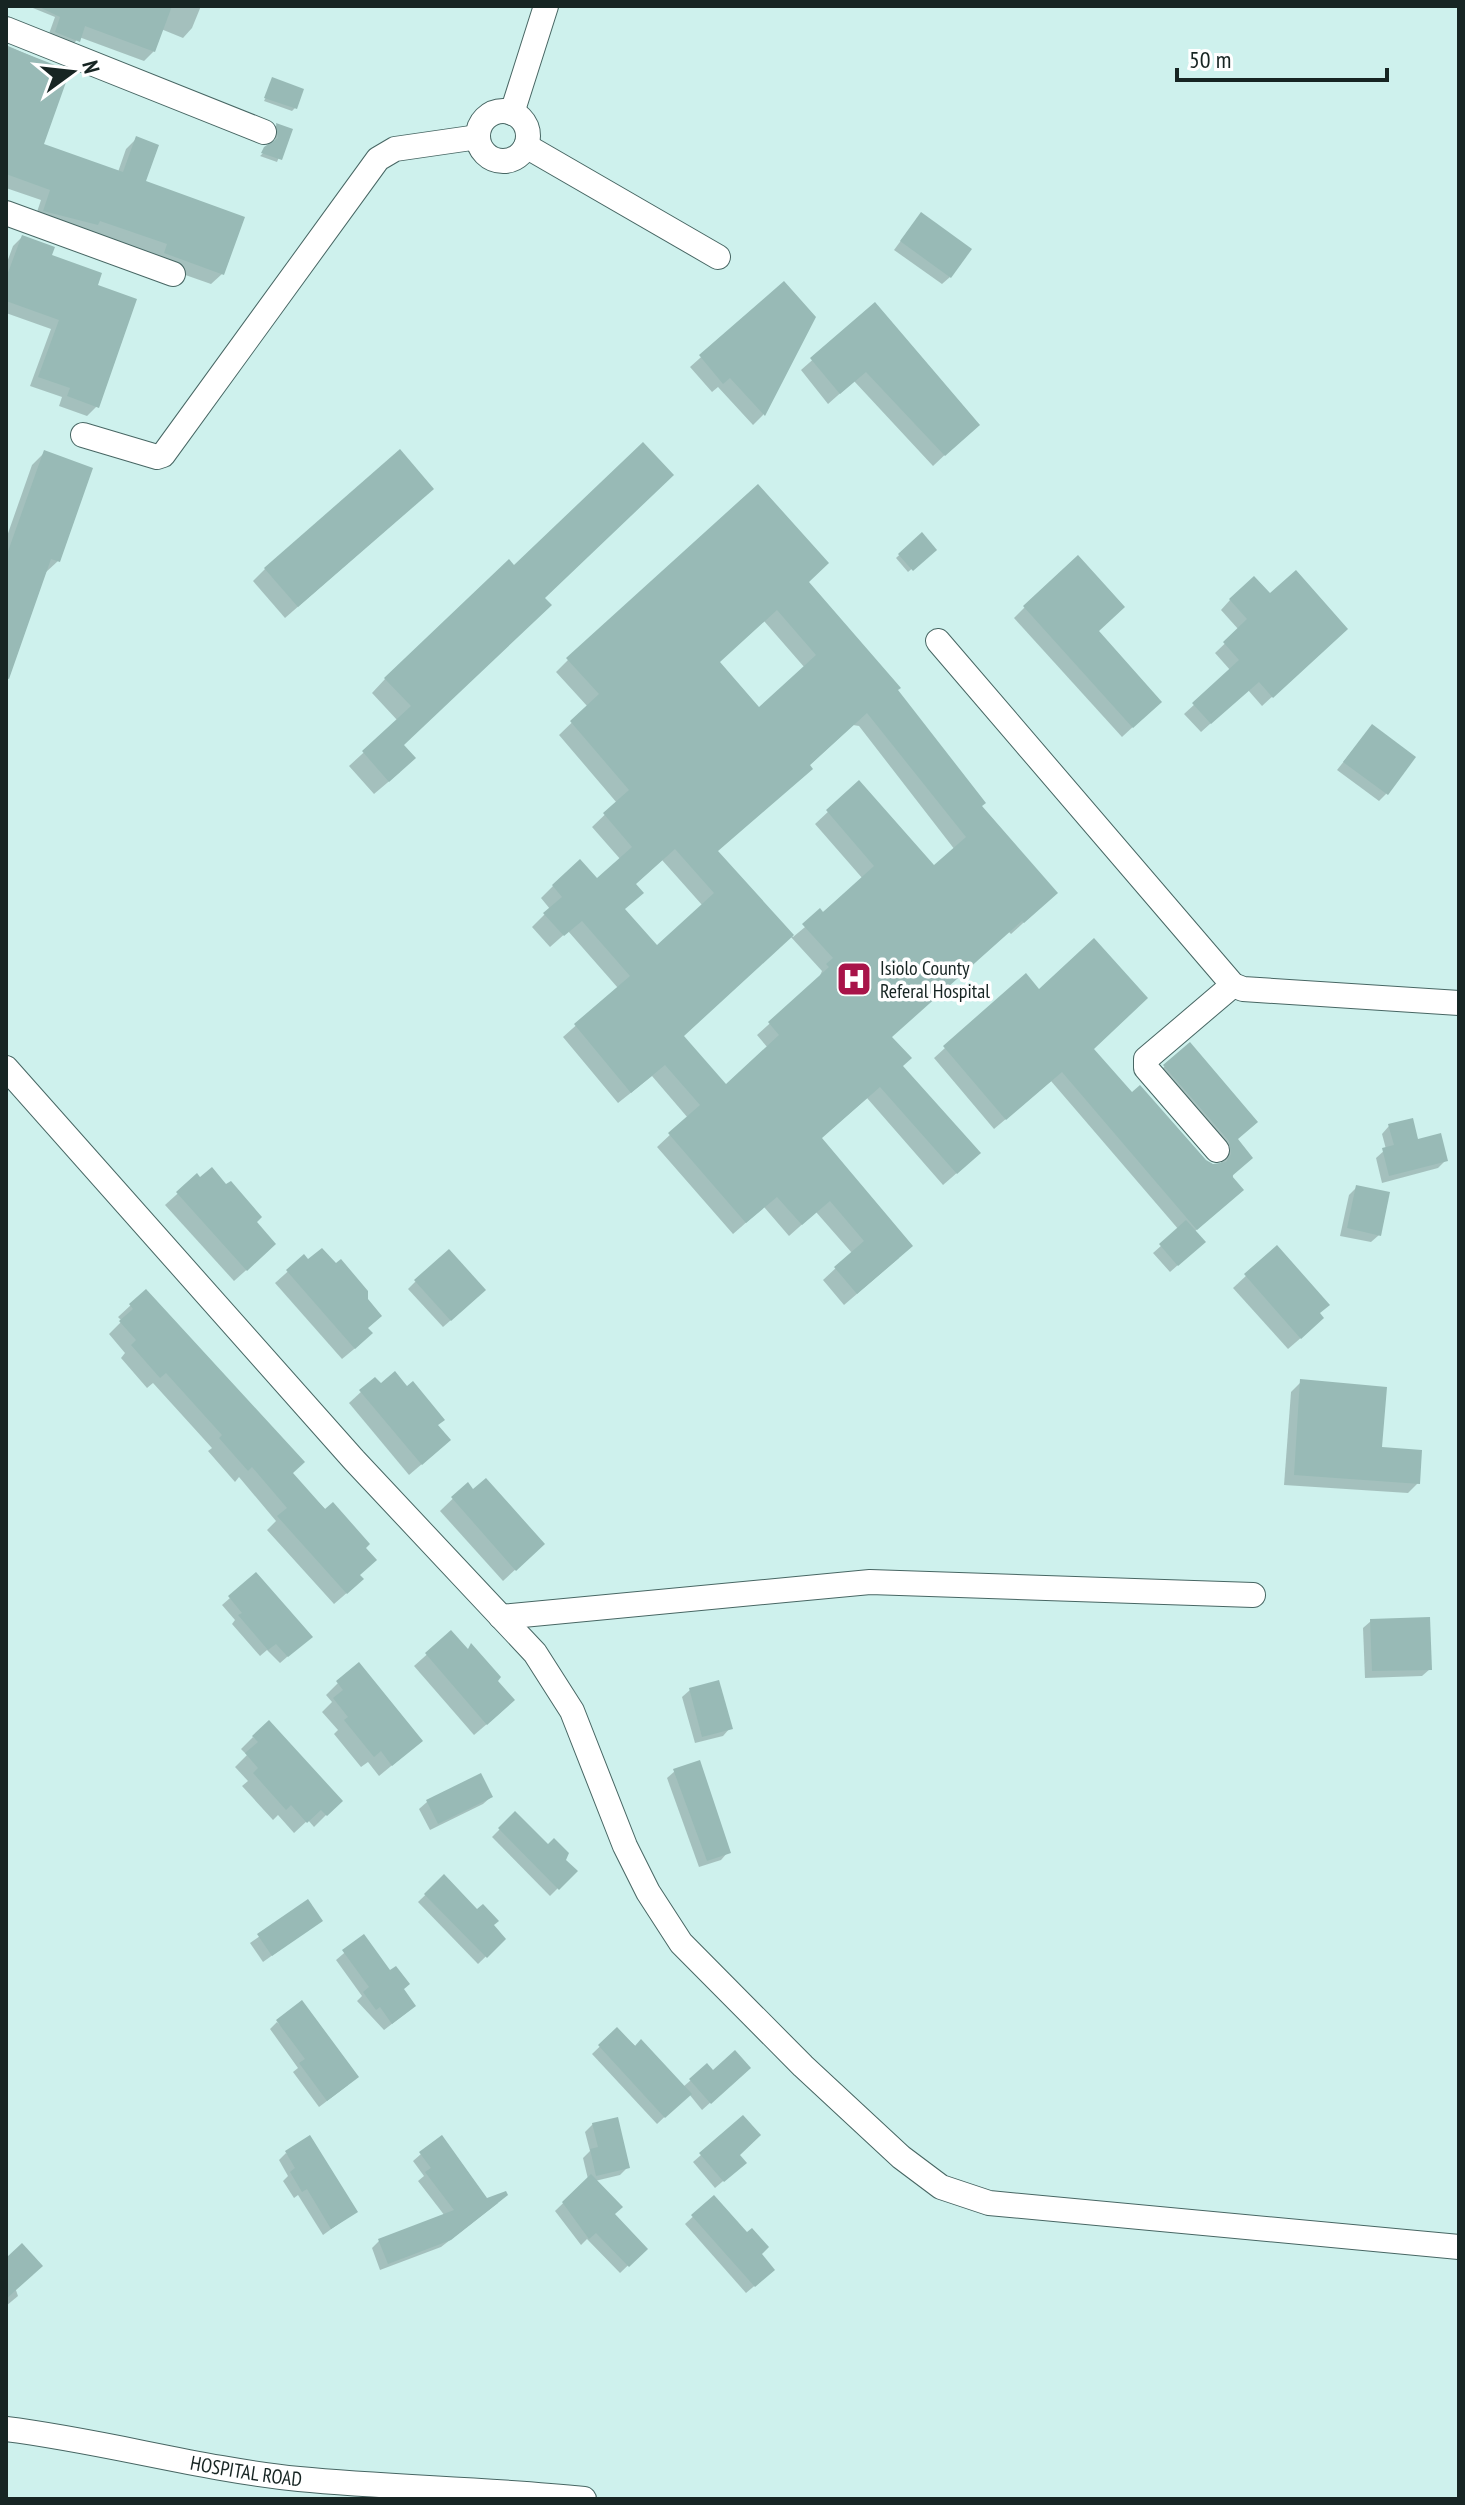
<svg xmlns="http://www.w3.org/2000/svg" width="1465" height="2505" font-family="'PT Sans Narrow',sans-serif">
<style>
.shadow{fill:#0003;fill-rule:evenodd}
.building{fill:#98bab6;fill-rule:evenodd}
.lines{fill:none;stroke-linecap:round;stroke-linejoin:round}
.minor-casing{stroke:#476663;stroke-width:26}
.minor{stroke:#fff;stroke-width:24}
.labels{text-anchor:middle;stroke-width:7;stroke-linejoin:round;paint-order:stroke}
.poi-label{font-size:20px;fill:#172523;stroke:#fff;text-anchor:start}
.street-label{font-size:20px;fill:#172523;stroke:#fff}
</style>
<rect width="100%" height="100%" fill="#cef1ed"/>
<g class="shadow">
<polygon points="28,6 201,6 192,28 183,38 161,29 154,51 144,61 79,37 68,51 46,42 55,17"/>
<polygon points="6,45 67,72 42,145 118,172 126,149 137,138 143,183 222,274 211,284 154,264 157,255 89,231 34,221 41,200 6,188"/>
<polygon points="273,84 295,108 292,111 264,101"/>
<polygon points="276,125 290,130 277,162 260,156 275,142"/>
<polygon points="914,223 950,277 942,284 894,250"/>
<polygon points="22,237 95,286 97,406 87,416 59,406 62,397 30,386 51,329 6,313 6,265 13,246"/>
<polygon points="784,283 814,318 763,415 753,425 718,387 712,392 690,367"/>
<polygon points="875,305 966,435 933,466 854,381 828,404 801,370"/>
<polygon points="44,453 58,561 45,573 6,682 6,539 32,465"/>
<polygon points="419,501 285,618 253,581 265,569"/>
<polygon points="921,535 934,550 908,572 896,558"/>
<path d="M 806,583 L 896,690 L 980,806 L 1043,905 L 1011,934 L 1008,931 L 890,1037 L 901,1066 L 966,1165 L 943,1185 L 867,1098 L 820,1139 L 899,1258 L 844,1305 L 823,1280 L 852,1253 L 816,1212 L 789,1236 L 764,1207 L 733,1234 L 657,1147 L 688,1118 L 652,1076 L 618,1103 L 563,1037 L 618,988 L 568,931 L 550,947 L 532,927 L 550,909 L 541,898 L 553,886 L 597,881 L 621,860 L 592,827 L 617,803 L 559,735 L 588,707 L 556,672 L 568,660 ZM 764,621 L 805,668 L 759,710 L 718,662 ZM 853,725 L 859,726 L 955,850 L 934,868 L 859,783 L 815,824 L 863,879 L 793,937 L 716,852 ZM 662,860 L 703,906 L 657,948 L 623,910 L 634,885 ZM 790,936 L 822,971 L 818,980 L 757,1035 L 768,1048 L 726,1087 L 681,1036 Z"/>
<polygon points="1270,596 1336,638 1262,706 1248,690 1201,732 1184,714 1231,671 1215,653 1239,630 1221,610 1230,600"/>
<polygon points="543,598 402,745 400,772 374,794 349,766 398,721 372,693 385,679"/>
<polygon points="1025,607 1096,632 1149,712 1122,737 1014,618"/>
<polygon points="1372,726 1386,794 1379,801 1337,770"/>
<polygon points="945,1048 1092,1049 1132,1095 1205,1162 1222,1167 1219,1151 1154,1077 1165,1066 1236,1140 1231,1200 1194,1232 1195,1250 1170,1272 1153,1253 1179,1230 1051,1081 994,1129 934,1058"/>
<polygon points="1389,1126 1416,1141 1446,1160 1438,1168 1382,1183 1376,1158 1386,1149 1382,1134"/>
<polygon points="197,1176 255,1222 262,1256 234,1281 165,1205"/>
<polygon points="1357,1187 1379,1235 1371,1242 1340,1236 1349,1195"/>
<polygon points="1277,1247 1318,1314 1310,1330 1288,1349 1233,1288"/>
<polygon points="304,1257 367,1329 359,1345 342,1359 275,1283"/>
<polygon points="416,1281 476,1298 443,1327 408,1289"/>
<polygon points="146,1291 291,1474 363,1548 358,1575 349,1591 334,1604 267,1530 276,1521 239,1477 235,1482 208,1451 212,1448 153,1383 147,1388 121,1358 125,1353 109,1334 122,1321 118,1317"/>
<polygon points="375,1379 436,1426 436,1452 409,1475 349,1403"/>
<polygon points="1301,1382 1380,1449 1418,1483 1408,1493 1284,1485 1291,1392"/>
<polygon points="467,1485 530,1556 503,1581 440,1511"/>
<polygon points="230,1598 302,1644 280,1663 267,1650 260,1656 232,1624 235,1620 222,1605"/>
<polygon points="1371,1621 1430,1669 1422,1676 1365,1678 1363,1628"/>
<polygon points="451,1633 495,1681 501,1712 474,1735 414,1666"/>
<polygon points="338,1683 408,1752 379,1776 368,1762 361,1767 334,1734 338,1730 322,1712 332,1702 326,1695"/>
<polygon points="690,1690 730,1728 723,1736 695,1743 682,1697"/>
<polygon points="253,1737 340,1801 314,1827 308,1820 294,1833 278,1815 273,1820 242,1786 248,1781 235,1767 247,1755 241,1749"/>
<polygon points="675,1771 728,1852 721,1860 699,1867 667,1778"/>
<polygon points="491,1797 483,1804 430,1830 419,1809 427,1802"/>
<polygon points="515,1814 575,1871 550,1896 492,1837"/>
<polygon points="444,1877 504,1939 478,1964 418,1902"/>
<polygon points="308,1902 320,1921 263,1962 250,1943"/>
<polygon points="363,1937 402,1990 406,2013 384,2030 357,2001 362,1996 336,1960"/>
<polygon points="277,2022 348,2085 319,2107 293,2072 298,2068 270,2029"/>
<polygon points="617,2030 683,2087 707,2066 713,2073 740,2076 702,2110 689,2094 657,2124 592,2054"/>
<polygon points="593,2124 628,2167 620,2175 595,2181 612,2214 645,2249 620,2273 587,2239 581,2245 555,2211 588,2179 583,2158 590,2151 585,2132"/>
<polygon points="286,2153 355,2212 323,2235 298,2195 294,2198 283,2181 288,2176 279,2160"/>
<polygon points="421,2154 486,2200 498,2203 441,2247 380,2270 372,2248 379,2241 445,2216 418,2181 424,2176 413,2161"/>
<polygon points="701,2155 737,2155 736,2170 715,2188 693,2162"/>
<polygon points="714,2197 759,2254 765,2277 746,2293 685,2224"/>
<polygon points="6,2261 18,2296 6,2306"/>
</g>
<g class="building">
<polygon points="37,6 172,6 155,52 85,26 80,42 55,32 60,17"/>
<polygon points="9,47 70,71 44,144 123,172 136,136 159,145 146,181 245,217 224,275 164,253 167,244 100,221 98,225 43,211 50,190 6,174 6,56"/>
<polygon points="272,77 304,89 297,109 264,98"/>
<polygon points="276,123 293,129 282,160 261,153 264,147 278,138"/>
<polygon points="921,212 972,249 951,278 900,241"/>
<polygon points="22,235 55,247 52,255 102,273 98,285 137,299 99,408 67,396 70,388 38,377 59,320 6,301 6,278"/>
<polygon points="784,281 816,317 765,416 730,378 723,384 699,355"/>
<polygon points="875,302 980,425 945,456 866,372 840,394 810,358"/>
<polygon points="643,442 674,475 545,598 552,605 404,745 416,758 389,782 362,751 411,706 384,678 509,559 514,565"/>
<polygon points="400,449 434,489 298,607 264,568"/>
<polygon points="44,450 93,468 60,562 51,559 9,679 6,678 6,557"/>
<path d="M 758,484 L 829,563 L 809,582 L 901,688 L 898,690 L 986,803 L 982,806 L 1058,893 L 1024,923 L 1022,921 L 892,1037 L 912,1058 L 903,1066 L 981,1153 L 957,1174 L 880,1087 L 822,1138 L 913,1246 L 857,1294 L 834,1267 L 864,1241 L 830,1201 L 802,1225 L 777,1197 L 746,1223 L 668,1133 L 700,1105 L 665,1065 L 631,1093 L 574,1024 L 630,976 L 582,921 L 564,936 L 543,913 L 562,897 L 552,885 L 580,859 L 597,878 L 632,847 L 603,813 L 629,790 L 570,721 L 599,694 L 566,658 ZM 777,610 L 816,655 L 759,707 L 720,662 ZM 867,713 L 966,837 L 934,865 L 859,780 L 826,810 L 874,866 L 823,912 L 820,908 L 802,924 L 833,958 L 826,964 L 829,967 L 768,1022 L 779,1035 L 726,1084 L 684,1036 L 794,935 L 718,851 L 813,769 L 810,765 ZM 675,849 L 714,893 L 657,945 L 625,909 L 644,893 L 636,884 Z"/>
<polygon points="922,532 937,550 913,571 898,554"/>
<polygon points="1078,555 1125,607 1099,631 1162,702 1133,728 1023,606"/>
<polygon points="1296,570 1348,629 1273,698 1259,682 1211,724 1192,703 1239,660 1223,642 1247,619 1229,599 1254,576 1270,593"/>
<polygon points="1372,724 1416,757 1388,795 1343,762"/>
<polygon points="1094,938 1148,998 1094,1049 1132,1092 1140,1085 1206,1160 1213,1164 1226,1162 1231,1154 1229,1141 1163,1065 1190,1042 1258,1122 1238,1139 1253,1158 1232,1176 1244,1190 1197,1230 1062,1072 1006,1120 943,1046 1026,973 1039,989"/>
<polygon points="1413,1118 1418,1139 1441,1133 1448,1161 1389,1176 1382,1148 1394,1145 1388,1124"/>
<polygon points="212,1167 226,1184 231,1181 262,1217 257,1222 276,1244 247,1271 176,1192 197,1173 200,1177"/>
<polygon points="1356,1185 1390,1192 1381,1236 1347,1228"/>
<polygon points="1186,1220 1206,1242 1178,1266 1159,1244"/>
<polygon points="1277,1245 1330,1305 1320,1313 1324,1318 1301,1339 1244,1274"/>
<polygon points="322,1248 336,1263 341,1259 368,1291 368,1299 382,1316 368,1328 373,1333 355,1349 286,1270 304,1254 308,1259"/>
<polygon points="449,1249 486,1290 451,1321 414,1280"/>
<polygon points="146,1289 305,1462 293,1473 325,1509 333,1502 370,1544 366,1548 377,1560 360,1575 364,1579 347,1594 277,1516 287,1508 252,1467 248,1471 219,1438 222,1435 166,1373 160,1378 131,1345 136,1340 119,1321 133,1309 129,1304"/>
<polygon points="395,1371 407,1386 413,1381 445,1420 438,1425 451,1440 422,1465 359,1390 375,1377 381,1383"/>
<polygon points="1300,1379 1387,1387 1382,1447 1422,1450 1420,1484 1294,1475"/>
<polygon points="486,1478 545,1544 516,1571 451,1497 468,1482 473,1489"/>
<polygon points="256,1572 313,1637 288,1657 276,1644 268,1650 238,1615 242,1613 228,1596"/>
<polygon points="1430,1617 1432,1670 1372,1671 1370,1619"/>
<polygon points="451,1630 468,1649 471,1643 501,1677 498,1681 515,1700 487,1725 425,1653"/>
<polygon points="359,1662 423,1741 392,1766 381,1751 374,1757 344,1720 348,1717 333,1698 343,1690 336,1681"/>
<polygon points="719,1680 733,1729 702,1737 689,1688"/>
<polygon points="269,1720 343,1801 327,1816 321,1810 307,1823 291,1805 286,1810 253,1773 258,1768 245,1753 258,1742 252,1736"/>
<polygon points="700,1760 731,1853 707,1861 673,1769"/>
<polygon points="481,1773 493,1797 438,1824 426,1800"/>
<polygon points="515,1811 548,1844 554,1838 569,1853 566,1860 578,1871 559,1890 498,1828"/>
<polygon points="444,1874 477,1909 483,1904 499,1921 494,1925 506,1939 487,1958 424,1894"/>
<polygon points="308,1899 323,1921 272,1956 257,1934"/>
<polygon points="364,1934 390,1970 396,1966 410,1984 404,1989 416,2006 392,2024 380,2007 376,2010 363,1992 369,1987 342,1950"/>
<polygon points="302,2000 359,2077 327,2101 299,2063 305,2059 276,2020"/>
<polygon points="617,2027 635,2046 641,2039 692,2094 665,2118 598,2045"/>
<polygon points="735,2050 751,2068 711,2104 689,2079 707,2063 713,2070"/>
<polygon points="743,2115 761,2135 740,2155 747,2163 724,2182 699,2153"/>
<polygon points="618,2117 630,2168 596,2176 590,2149 598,2147 592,2123"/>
<polygon points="310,2135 358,2212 331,2229 307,2189 302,2192 290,2172 295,2168 285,2151"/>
<polygon points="442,2135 487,2198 506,2191 508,2195 451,2240 388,2264 378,2239 454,2210 425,2172 431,2168 419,2152"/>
<polygon points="591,2174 623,2207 615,2214 648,2249 629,2267 596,2233 589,2239 562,2202"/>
<polygon points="714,2195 747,2232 752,2228 769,2247 762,2254 775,2270 755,2287 691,2215"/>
<polygon points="22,2243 43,2266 6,2299 6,2258"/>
</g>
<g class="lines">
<defs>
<g id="minor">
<polyline points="6,29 264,132"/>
<circle cx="503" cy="136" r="25"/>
<polyline points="512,113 546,6"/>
<polyline points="526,146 718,257"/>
<polyline points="6,213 173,274"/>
<polyline points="83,435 157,457 163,455 378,159 395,149 478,137"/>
<polyline points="938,641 1233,985 1243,989 1459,1003"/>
<polyline points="6,1068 354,1460 535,1653 572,1711 625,1846 648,1892 681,1943 803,2066 901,2157 941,2187 989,2203 1459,2247"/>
<polyline points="1217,1150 1146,1068 1146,1059 1233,985"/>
<polyline points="501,1617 870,1582 1253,1595"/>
<path id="s1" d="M 6,2429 C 104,2441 200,2469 299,2479 C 394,2488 489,2489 584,2499"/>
</g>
</defs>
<use href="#minor" class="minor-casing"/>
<use href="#minor" class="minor"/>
</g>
<defs>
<symbol id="hospital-square" viewBox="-11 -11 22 22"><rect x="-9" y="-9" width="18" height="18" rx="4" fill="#a81449" stroke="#fff"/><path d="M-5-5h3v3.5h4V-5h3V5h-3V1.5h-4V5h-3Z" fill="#fff"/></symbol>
</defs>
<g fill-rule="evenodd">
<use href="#hospital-square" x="834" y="959" width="40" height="40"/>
</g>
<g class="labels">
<g class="poi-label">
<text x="880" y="975">Isiolo County<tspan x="880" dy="23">Referal Hospital</tspan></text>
</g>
<g class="street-label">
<text dy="7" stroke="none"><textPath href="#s1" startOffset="244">HOSPITAL ROAD</textPath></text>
</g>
</g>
<rect width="1465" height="2505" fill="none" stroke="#172523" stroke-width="16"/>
<g transform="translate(72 72) rotate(75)" stroke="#ffffff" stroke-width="6" paint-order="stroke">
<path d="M0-6L14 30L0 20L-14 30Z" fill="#172523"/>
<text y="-12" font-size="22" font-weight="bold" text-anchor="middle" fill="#172523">N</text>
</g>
<path d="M1177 68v12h210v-12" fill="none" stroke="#172523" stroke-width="4"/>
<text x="1189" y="68" font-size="24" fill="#172523" stroke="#ffffff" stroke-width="6" paint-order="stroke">50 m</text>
</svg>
